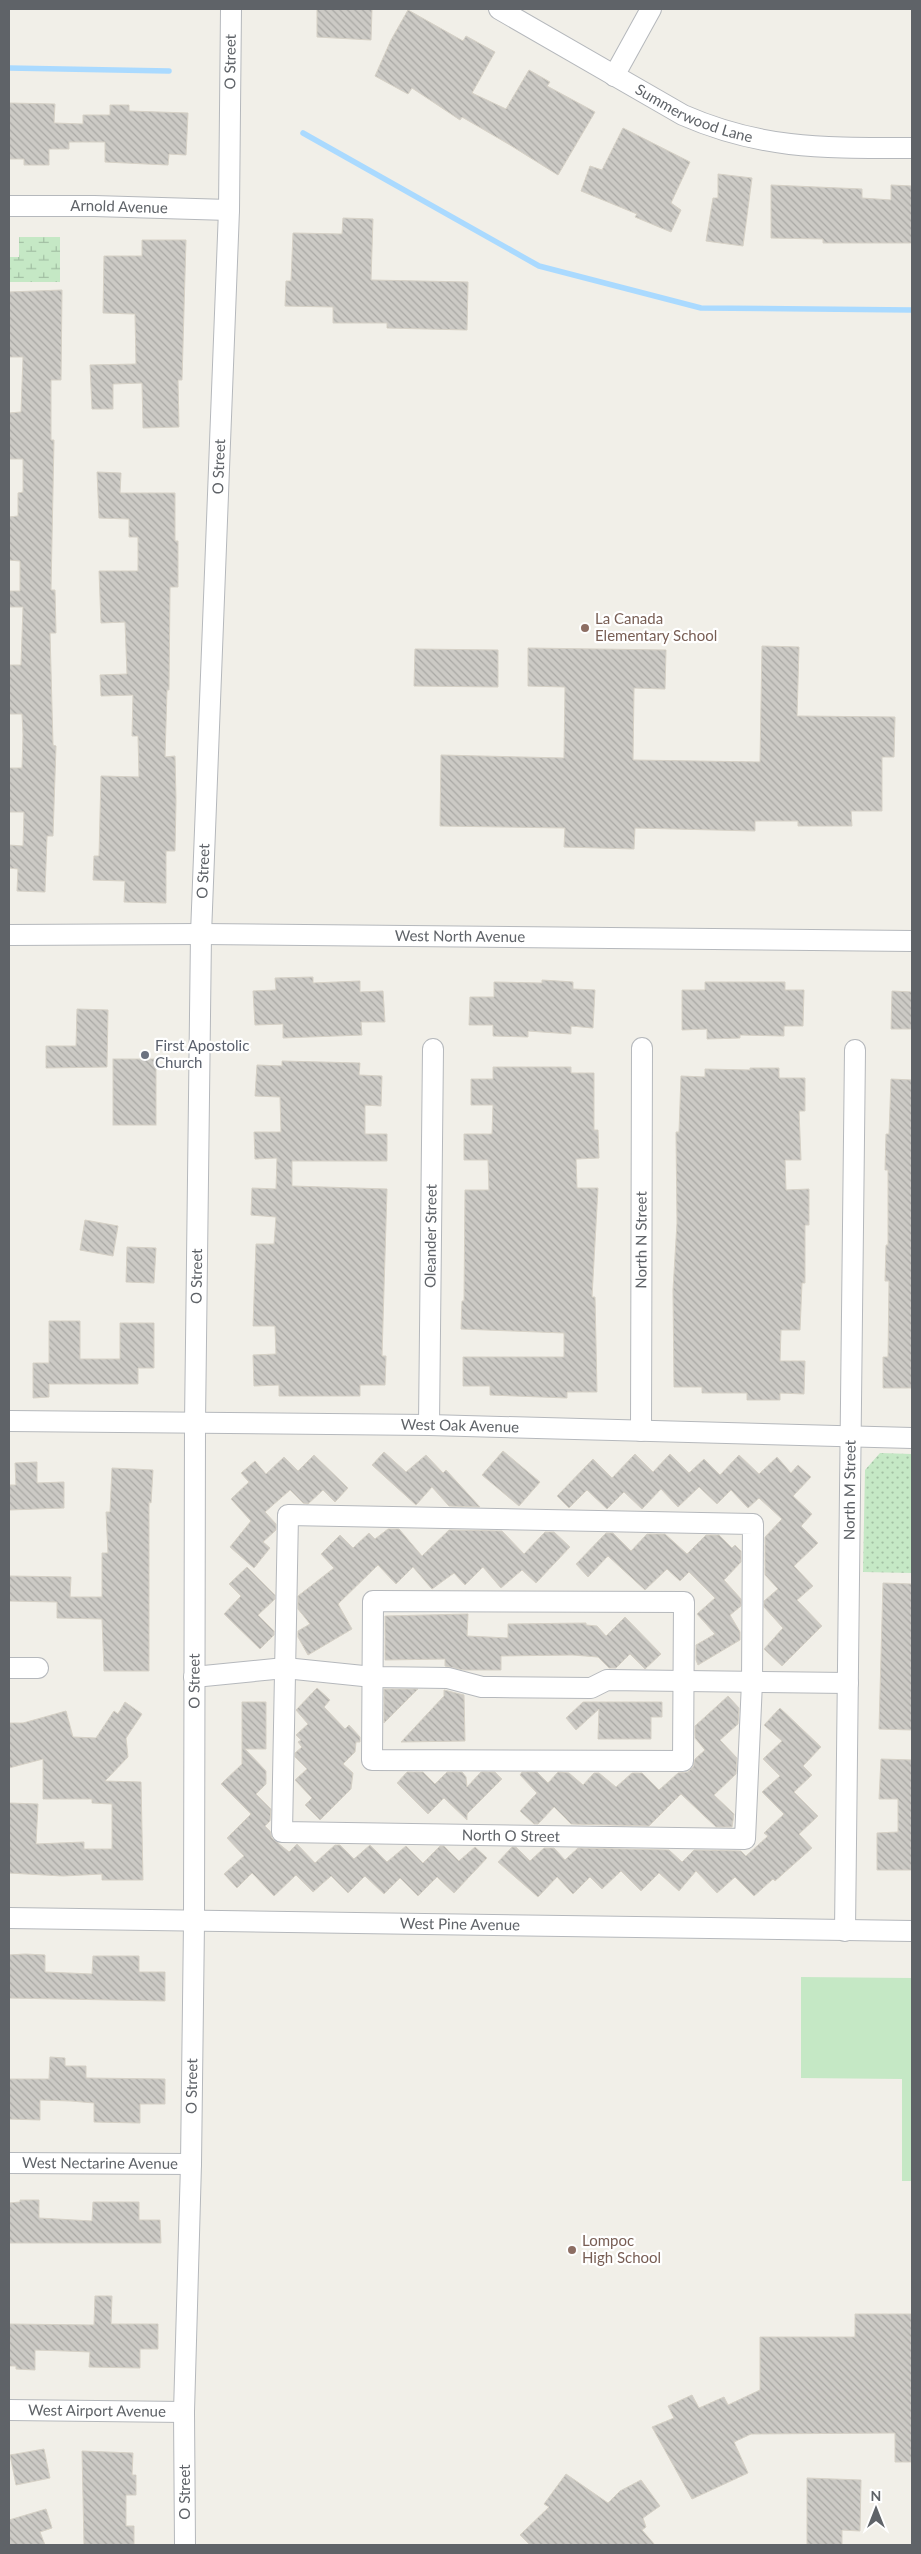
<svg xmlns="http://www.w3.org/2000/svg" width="921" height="2554" font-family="Lato,sans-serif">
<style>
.green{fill:url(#green-dots)}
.wetland{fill:url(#wetland-marsh)}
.pitch{fill:#c5e8c5}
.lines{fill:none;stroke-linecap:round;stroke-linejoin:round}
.stream{stroke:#aadaff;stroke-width:5.5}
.building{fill:url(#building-back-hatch);stroke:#d6d1c6}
.minor-casing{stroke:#b5b8bc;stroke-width:22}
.minor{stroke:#fff;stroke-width:20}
.education-dot{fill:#8d6e63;stroke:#fff;stroke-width:2}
.worship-dot{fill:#6b7280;stroke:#fff;stroke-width:2}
.labels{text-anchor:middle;stroke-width:4.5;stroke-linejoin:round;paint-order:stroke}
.street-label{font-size:15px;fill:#5f6368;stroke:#fff}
.education-label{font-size:15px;fill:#785e54;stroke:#fff;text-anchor:start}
.worship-label{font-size:15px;fill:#5b616d;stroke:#fff;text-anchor:start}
</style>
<defs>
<pattern id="green-dots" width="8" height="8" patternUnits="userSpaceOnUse" patternTransform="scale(1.25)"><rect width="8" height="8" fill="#c5e8c5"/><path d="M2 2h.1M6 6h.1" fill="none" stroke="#a3c0a4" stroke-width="1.8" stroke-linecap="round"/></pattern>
<pattern id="wetland-marsh" width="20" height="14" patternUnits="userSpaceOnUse" patternTransform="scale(1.25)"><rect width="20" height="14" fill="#c5e8c5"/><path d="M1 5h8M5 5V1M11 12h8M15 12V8" fill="none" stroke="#a3c0a4"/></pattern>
<pattern id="building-back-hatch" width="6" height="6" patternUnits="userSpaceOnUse" patternTransform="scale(1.25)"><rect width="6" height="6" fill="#cccac5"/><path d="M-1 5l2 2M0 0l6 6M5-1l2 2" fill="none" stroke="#a9a8a4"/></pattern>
</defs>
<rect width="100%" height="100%" fill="#f1efe8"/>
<polygon class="green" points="880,1453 912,1454 912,1573 863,1572 865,1470"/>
<polygon class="wetland" points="19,237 60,237 60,282 9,282 9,257 19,257"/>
<polygon class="pitch" points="801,1977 912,1978 912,2181 902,2181 902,2079 801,2078"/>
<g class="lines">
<g class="stream">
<polyline points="9,68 169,71"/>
<polyline points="303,133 539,266 701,308 912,310"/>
</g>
</g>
<g class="building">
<polygon points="317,9 372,9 371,40 317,37"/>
<polygon points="408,10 463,41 466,36 495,52 472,93 506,109 529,70 550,82 547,86 595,112 558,175 510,145 462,117 460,120 412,88 408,94 375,76 391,40"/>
<polygon points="9,103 55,104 54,123 83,124 83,115 110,115 110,105 129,105 129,111 188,113 186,155 169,154 168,165 105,162 105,142 69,142 69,149 49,149 49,165 24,165 24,159 9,159"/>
<polygon points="623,128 690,162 671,203 681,210 671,232 635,217 637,214 581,191 590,166 602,170"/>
<polygon points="718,174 752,178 743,246 706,241 713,198 718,198"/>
<polygon points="771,185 862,189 862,198 891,200 891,185 912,186 912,243 823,243 823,239 771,238"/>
<polygon points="343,218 373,219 371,280 468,282 467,330 387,328 387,323 333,323 333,307 285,306 286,281 291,281 293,233 342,234"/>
<polygon points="142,240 186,240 182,380 178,380 179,427 143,428 142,383 113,384 113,409 92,409 90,365 136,364 135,314 103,313 104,256 142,256"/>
<polygon points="62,290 61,380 51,380 51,440 54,440 51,590 55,590 56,633 50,633 53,745 56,746 53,836 47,836 45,892 17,891 18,869 9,868 9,845 23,846 24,812 9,812 9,768 22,768 23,735 22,714 9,714 9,665 21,665 23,607 9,607 9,591 20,591 20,561 9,560 9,517 18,516 18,493 23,492 23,459 9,459 9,413 21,412 23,357 9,357 9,292"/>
<polygon points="97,472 121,473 120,493 175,493 175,541 178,541 178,587 170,587 169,690 167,690 165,757 175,756 176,800 175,851 166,851 166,903 124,902 125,881 93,880 94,856 99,856 101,776 139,777 138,736 132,736 133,695 101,696 100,675 127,674 125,622 101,623 99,571 138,571 138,537 129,537 129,519 99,518"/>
<polygon points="762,646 799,647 797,716 895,717 894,757 882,757 882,811 851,811 852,826 798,826 798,821 755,821 755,831 635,828 634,849 564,847 565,828 440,826 441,755 564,758 565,687 528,686 528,648 666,650 665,689 634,688 633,760 760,762"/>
<polygon points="415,649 498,650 498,687 414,686"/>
<polygon points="313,977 313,983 360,981 360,992 383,991 385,1022 361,1022 362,1035 283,1038 283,1024 255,1025 253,991 276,990 275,978"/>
<polygon points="542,980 573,982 573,989 595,990 593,1028 571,1026 571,1034 528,1031 528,1037 493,1036 493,1025 469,1025 470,997 494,997 494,982 542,983"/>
<polygon points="705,982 785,982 785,990 804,990 803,1026 784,1026 784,1036 740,1035 740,1038 707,1039 707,1029 682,1030 682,990 705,990"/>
<polygon points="892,991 912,992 912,1029 891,1029"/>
<polygon points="77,1009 108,1010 107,1067 46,1068 46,1046 76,1046"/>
<rect x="113" y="1059" width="43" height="66"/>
<polygon points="282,1061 360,1063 359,1075 382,1076 381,1106 365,1105 365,1134 387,1134 387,1161 292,1161 292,1186 387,1189 382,1356 386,1356 385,1385 360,1385 360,1396 279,1396 279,1385 254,1386 253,1355 276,1354 275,1326 253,1326 256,1244 274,1244 276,1217 251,1215 252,1188 276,1189 277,1158 255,1159 254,1132 281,1132 280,1097 255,1096 257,1065 282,1066"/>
<polygon points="493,1067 571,1067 571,1073 594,1073 594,1130 598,1130 599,1158 576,1159 577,1188 598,1188 592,1297 595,1297 597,1392 567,1392 567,1398 490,1395 490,1386 463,1386 463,1357 564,1357 564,1333 461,1329 462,1301 464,1301 465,1190 489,1190 488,1160 464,1160 464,1134 492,1134 493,1105 471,1105 471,1079 493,1079"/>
<polygon points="750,1068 779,1068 779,1078 805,1078 805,1111 799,1111 801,1160 785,1160 786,1190 809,1189 809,1225 805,1225 805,1283 802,1283 800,1330 781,1330 780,1361 805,1361 804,1394 780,1393 780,1400 747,1400 747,1393 702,1393 702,1387 674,1387 673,1290 677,1223 676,1132 679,1132 681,1076 705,1077 705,1069 750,1070"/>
<polygon points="891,1079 912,1080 912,1388 883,1388 883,1357 888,1357 889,1281 885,1281 886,1245 888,1245 888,1170 885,1170 886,1134 889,1134"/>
<polygon points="85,1220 118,1226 113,1256 80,1250"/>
<polygon points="127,1247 156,1248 154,1283 126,1282"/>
<polygon points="49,1321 80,1321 80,1359 120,1359 120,1323 154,1323 154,1368 138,1368 138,1384 49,1384 49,1397 33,1398 33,1363 49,1363"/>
<polygon points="503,1451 540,1482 519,1506 482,1475"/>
<polygon points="384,1452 406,1472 426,1455 443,1473 446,1470 480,1507 449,1506 432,1487 416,1505 372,1465"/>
<polygon points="635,1454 653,1472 670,1454 689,1473 704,1459 720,1475 739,1455 759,1474 777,1457 791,1473 798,1465 811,1477 793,1496 812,1514 801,1526 818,1543 794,1566 813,1586 797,1600 822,1626 782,1666 764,1649 783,1628 764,1607 764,1601 778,1589 765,1575 765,1537 782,1519 759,1498 748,1508 731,1490 717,1504 699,1487 678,1507 661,1489 642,1509 624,1492 607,1509 587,1490 569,1508 557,1496 593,1459 612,1478"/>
<polygon points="314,1455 348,1488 335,1502 323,1490 308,1504 303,1503 290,1490 265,1512 276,1524 276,1530 263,1542 270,1548 254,1568 230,1547 251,1521 231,1499 249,1482 241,1473 255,1461 266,1474 284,1457 298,1471"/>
<polygon points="37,1462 37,1483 64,1482 64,1508 9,1510 9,1485 16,1485 15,1463"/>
<polygon points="112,1468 153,1470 151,1503 149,1502 149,1671 104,1671 102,1619 57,1618 57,1602 9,1601 9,1576 71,1577 70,1597 102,1597 102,1553 108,1553 106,1512 110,1512"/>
<polygon points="388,1529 399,1529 422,1556 449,1530 502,1531 524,1554 545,1532 554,1532 570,1547 536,1583 522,1570 501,1588 483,1567 465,1585 454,1573 432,1589 413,1567 396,1584 378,1565 338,1604 352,1629 308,1655 298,1637 298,1631 310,1624 298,1609 298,1596 334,1568 321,1554 340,1535 353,1548 369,1533 375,1539"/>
<polygon points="606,1533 613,1533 631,1551 647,1534 665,1534 687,1554 706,1535 719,1535 732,1548 735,1545 741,1551 741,1562 724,1580 741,1599 741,1606 730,1615 740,1632 740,1640 698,1665 696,1660 696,1645 715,1634 697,1614 715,1598 689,1572 680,1581 667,1569 645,1590 608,1556 588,1577 576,1564"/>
<polygon points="247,1567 275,1595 275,1599 258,1615 274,1631 274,1635 260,1649 224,1614 241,1596 229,1584"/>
<polygon points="883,1583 912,1584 912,1730 879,1729"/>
<polygon points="468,1614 467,1636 508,1638 508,1624 586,1623 586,1625 597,1626 606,1636 625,1617 661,1654 645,1669 630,1654 616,1668 609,1668 598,1657 573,1655 501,1656 501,1670 464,1670 445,1666 445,1659 385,1660 385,1616"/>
<polygon points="317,1688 330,1700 324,1707 345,1729 349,1725 360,1737 360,1742 356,1742 355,1752 343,1764 353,1773 351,1789 320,1820 305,1805 312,1798 295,1780 307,1769 295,1757 295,1753 302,1747 298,1742 301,1740 296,1735 308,1724 296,1710"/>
<polygon points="384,1689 418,1689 384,1723"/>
<polygon points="444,1690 464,1695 465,1741 401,1742 444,1696"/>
<polygon points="728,1696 739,1708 738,1724 720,1740 737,1758 736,1774 714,1795 734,1814 732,1827 716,1827 681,1794 649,1826 571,1824 554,1807 538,1824 534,1824 520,1811 537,1793 520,1775 522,1772 537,1772 548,1783 558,1772 569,1773 583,1785 594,1773 599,1773 616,1787 632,1773 642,1773 659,1790 678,1773 688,1772 693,1767 695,1759 705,1750 695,1738 695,1726"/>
<polygon points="125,1702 142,1714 126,1738 128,1757 105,1781 141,1782 143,1880 102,1880 102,1874 63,1876 9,1873 9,1803 38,1804 36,1844 84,1842 84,1849 112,1849 112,1804 92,1803 92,1799 43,1799 43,1759 9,1768 9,1723 23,1723 66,1711 73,1737 96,1738 114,1711 118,1714"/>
<polygon points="242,1702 266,1702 266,1749 245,1749 266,1771 266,1784 256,1794 271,1809 270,1821 265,1826 270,1831 272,1838 289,1852 297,1844 315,1863 335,1845 340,1845 354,1859 370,1845 387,1862 406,1846 423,1863 440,1846 444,1846 459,1861 475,1847 487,1858 454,1893 437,1877 418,1896 400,1878 384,1894 365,1876 348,1893 331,1876 313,1892 296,1875 274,1896 252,1873 237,1888 224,1874 244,1856 227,1838 251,1814 221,1784 242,1764"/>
<polygon points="583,1702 662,1702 662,1717 651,1717 651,1739 598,1739 599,1709 576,1730 566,1718"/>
<polygon points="780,1708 821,1747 803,1766 812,1775 794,1792 818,1816 799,1834 812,1848 775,1881 773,1879 754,1896 735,1877 717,1893 696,1871 679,1891 659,1873 641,1891 621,1871 602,1889 590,1877 573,1894 557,1877 538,1897 498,1862 512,1847 516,1847 530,1861 544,1848 554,1848 565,1860 578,1848 669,1850 682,1862 694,1850 741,1851 746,1856 768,1836 764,1833 784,1814 762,1792 780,1776 763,1759 782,1741 764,1725"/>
<polygon points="881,1759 912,1760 912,1870 877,1870 877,1833 898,1832 898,1799 879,1799"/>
<polygon points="407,1772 423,1772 435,1784 447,1772 462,1772 466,1777 467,1787 481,1772 495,1772 502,1779 467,1814 467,1820 444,1798 428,1814 397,1783"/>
<polygon points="25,1954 45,1955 45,1972 92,1974 93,1956 139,1956 139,1972 165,1972 165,2001 9,1998 9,1955"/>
<polygon points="50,2057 65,2058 65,2066 86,2066 86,2078 165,2079 165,2104 140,2104 140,2123 94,2122 94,2103 71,2101 40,2100 40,2120 9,2119 9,2079 49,2079"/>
<polygon points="20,2200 39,2200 39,2218 92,2221 93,2202 139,2202 139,2220 160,2220 161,2243 9,2243 9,2203 20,2202"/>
<polygon points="95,2296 112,2296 111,2324 158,2324 158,2349 140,2349 140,2368 89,2367 90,2352 66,2351 35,2350 35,2370 16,2369 16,2366 9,2366 9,2324 94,2325"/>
<polygon points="855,2314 912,2314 912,2462 895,2462 895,2433 751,2434 734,2442 748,2473 692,2499 652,2427 674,2418 668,2406 692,2395 699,2408 724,2397 728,2405 760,2390 760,2337 855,2337"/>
<polygon points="44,2449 50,2478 16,2485 10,2455"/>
<polygon points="82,2451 133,2453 132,2475 136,2475 136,2495 126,2495 126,2526 134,2526 134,2545 84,2545"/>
<polygon points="566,2474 608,2503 620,2491 641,2480 660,2506 643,2518 646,2527 642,2530 655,2545 530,2545 520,2535 549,2507 544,2504"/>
<polygon points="807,2478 861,2480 860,2531 842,2530 842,2545 807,2545"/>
<polygon points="46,2509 52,2528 40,2532 45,2545 9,2545 9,2520"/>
</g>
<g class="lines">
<defs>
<g id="minor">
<path id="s1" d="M 499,9 L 683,115 C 763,150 827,148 912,148"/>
<polyline points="614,76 651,9"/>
<path id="s2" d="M 9,206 L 94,206 L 229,210"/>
<path id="s3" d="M 9,935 L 201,934 L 912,941"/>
<path id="s4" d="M 9,1421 L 429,1425 L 912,1438"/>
<path id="s5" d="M 429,1425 L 433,1049"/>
<path id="s6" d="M 641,1431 L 642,1048"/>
<polygon points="288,1515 753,1524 752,1682 745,1839 282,1832"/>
<polygon points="373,1601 684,1602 683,1761 372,1760"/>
<polyline points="9,1668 38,1668"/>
<polyline points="194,1677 285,1668 373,1677 448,1678 482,1687 494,1687 591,1688 607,1680 848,1683"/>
<path id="s7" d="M 9,1918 L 912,1931"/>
<path id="s8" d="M 845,1931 L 855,1050"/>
<path id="s9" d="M 9,2163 L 191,2164"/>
<path id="s10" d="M 9,2410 L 184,2412"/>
<path id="s11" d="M 185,2545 L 184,2412 L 191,2164 L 194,1922 L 195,1423 L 201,934 L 229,210 L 231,9"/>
</g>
</defs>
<use href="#minor" class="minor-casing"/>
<use href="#minor" class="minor"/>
</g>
<g class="education-dot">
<circle cx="585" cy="628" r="5"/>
<circle cx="572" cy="2250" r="5"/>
</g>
<circle class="worship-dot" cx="145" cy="1055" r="5"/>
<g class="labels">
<g class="street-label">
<text dy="5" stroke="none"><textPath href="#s11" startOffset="2484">O Street</textPath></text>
<text dy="5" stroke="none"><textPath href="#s1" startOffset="222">Summerwood Lane</textPath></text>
<text dy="5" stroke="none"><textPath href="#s2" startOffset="110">Arnold Avenue</textPath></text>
<text dy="5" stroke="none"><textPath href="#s11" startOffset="2079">O Street</textPath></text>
<text dy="5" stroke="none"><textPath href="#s11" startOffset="1674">O Street</textPath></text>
<text dy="5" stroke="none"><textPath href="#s3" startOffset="451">West North Avenue</textPath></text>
<text dy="5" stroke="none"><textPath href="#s5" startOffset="189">Oleander Street</textPath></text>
<text dy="5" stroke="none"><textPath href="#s6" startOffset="191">North N Street</textPath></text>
<text dy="5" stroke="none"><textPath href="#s11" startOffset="1269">O Street</textPath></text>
<text dy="5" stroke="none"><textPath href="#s4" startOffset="451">West Oak Avenue</textPath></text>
<text dy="5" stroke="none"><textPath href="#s8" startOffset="441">North M Street</textPath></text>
<text dy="5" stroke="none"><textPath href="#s11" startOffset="864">O Street</textPath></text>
<text transform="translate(511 1836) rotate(1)" y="5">North O Street</text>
<text dy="5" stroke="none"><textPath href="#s7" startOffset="451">West Pine Avenue</textPath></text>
<text dy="5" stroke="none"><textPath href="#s11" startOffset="459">O Street</textPath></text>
<text dy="5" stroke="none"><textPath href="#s9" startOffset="91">West Nectarine Avenue</textPath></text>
<text dy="5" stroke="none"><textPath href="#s10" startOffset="88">West Airport Avenue</textPath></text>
<text transform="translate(185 2492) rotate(-90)" y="5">O Street</text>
</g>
<g class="education-label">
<text x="595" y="624">La Canada<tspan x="595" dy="17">Elementary School</tspan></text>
<text x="582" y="2246">Lompoc<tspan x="582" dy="17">High School</tspan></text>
</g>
<g class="worship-label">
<text x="155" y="1051">First Apostolic<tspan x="155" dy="17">Church</tspan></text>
</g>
</g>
<rect width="921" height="2554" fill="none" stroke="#5f6368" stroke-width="20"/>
<g transform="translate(876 2509)" stroke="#ffffff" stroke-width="4" paint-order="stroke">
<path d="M0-4L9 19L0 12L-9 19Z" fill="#5f6368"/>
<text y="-8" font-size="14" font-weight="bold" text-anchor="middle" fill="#5f6368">N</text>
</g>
</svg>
